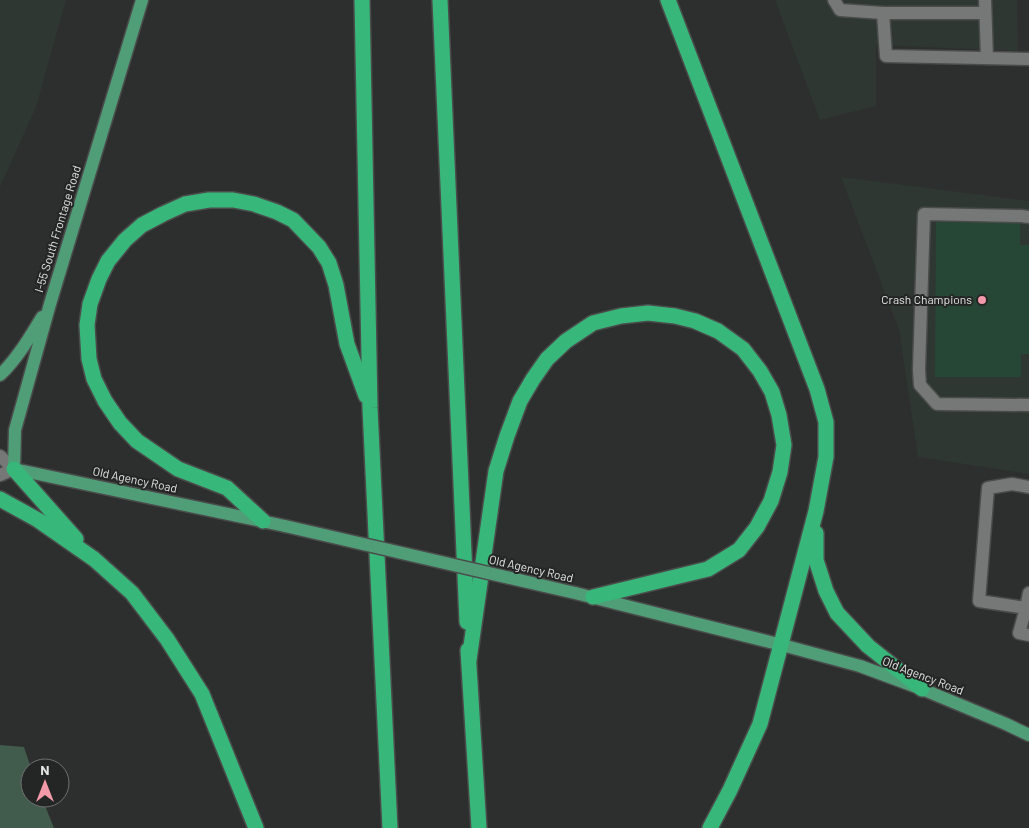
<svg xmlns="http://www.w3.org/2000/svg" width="1029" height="828" font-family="Barlow,sans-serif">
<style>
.built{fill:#2e3731}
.green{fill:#415b4c}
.building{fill:#264735}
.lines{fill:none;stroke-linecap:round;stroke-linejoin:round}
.minor-casing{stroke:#4a4c4b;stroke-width:15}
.major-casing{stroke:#4a4c4b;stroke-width:15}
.highway-casing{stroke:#4a4c4b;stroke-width:18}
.minor{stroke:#757876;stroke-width:12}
.major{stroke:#509e78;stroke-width:12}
.highway{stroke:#38b77a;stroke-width:15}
.major-bridge-casing{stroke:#4a4c4b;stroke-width:15;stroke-linecap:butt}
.major-bridge{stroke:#509e78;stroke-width:12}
.poi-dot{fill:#f39aaa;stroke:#232624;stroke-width:2}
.labels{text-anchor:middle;stroke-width:4;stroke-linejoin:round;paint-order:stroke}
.street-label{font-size:12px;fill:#e1e2e1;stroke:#232624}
.poi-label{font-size:12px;fill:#e1e2e1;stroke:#232624;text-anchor:end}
</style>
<rect width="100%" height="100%" fill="#2d2f2e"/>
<g class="built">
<polygon points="0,0 66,0 36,107 0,187"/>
<polygon points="775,0 1017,0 1018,51 876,45 876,106 820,120"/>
<polygon points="841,177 1029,201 1029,474 918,457 899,330"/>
</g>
<polygon class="green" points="0,745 24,747 31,768 30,768 30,798 42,798 54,828 0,828"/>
<polygon class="building" points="936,222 1020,223 1020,245 1029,245 1029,354 1021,354 1021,377 935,377"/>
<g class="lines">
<defs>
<g id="minor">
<polyline points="834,0 840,10 883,13 886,56 1029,59"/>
<polyline points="985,0 987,58"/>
<polyline points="883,13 985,13"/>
<polyline points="1029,217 1021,216 924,214 919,370 920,385 937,404 1029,405"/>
<polyline points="0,456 14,469 0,475"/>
<polyline points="1029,487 1012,484 988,488 979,601 1026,608 1029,593"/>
<polyline points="1026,608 1019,633 1029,635"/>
</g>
<g id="major">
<polyline points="142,0 50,304 15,430 14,469 285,526"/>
<path d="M 0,375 C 17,359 30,337 42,317"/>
<polyline points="575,593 782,645 860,666 922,689 1006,724 1029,735"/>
</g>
<g id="highway">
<polyline points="362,0 370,408 390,828"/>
<polyline points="440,0 467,622"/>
<polyline points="668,0 817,389 826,422 826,457 816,511 760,724 730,790 710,828"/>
<polyline points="14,469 76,539"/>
<polyline points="0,499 38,520 94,559 132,593 167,639 202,694 256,828"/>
<polyline points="263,521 227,488 178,469 137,441 120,423 105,401 94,379 89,359 87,325 90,304 99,279 108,261 125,240 142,225 163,214 185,204 209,200 233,200 254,204 277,212 293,220 319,247 329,263 336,285 347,344 366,396"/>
<polyline points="816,533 816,560 826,591 837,613 868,646 922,689"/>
<polyline points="468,650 479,828"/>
<polyline points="469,660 496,471 507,436 520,401 533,379 547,359 566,341 593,323 621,316 648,313 675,316 695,321 718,331 743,349 760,371 772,392 779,415 784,445 780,472 771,501 757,527 739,550 708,569 593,597"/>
</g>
</defs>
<use href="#minor" class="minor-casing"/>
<use href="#major" class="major-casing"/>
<use href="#highway" class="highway-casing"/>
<use href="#minor" class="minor"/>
<use href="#major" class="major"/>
<use href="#highway" class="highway"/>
<defs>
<polyline id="major-bridge" points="285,526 575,593"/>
</defs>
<use href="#major-bridge" class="major-bridge-casing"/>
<use href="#major-bridge" class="major-bridge"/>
</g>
<circle class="poi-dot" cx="982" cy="300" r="5"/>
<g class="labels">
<g class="street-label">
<text transform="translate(58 229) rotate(-73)" y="4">I-55 South Frontage Road</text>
<text transform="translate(135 480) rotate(12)" y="4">Old Agency Road</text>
<text transform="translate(531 569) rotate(13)" y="4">Old Agency Road</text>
<text transform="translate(923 676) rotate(21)" y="4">Old Agency Road</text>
</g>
<g class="poi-label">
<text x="972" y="304">Crash Champions</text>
</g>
</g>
<g transform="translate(45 783)"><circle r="24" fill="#232624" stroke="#6f7170"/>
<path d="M0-4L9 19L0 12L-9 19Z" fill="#f39aaa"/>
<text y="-8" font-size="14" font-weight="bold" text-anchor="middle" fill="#e1e2e1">N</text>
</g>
</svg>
